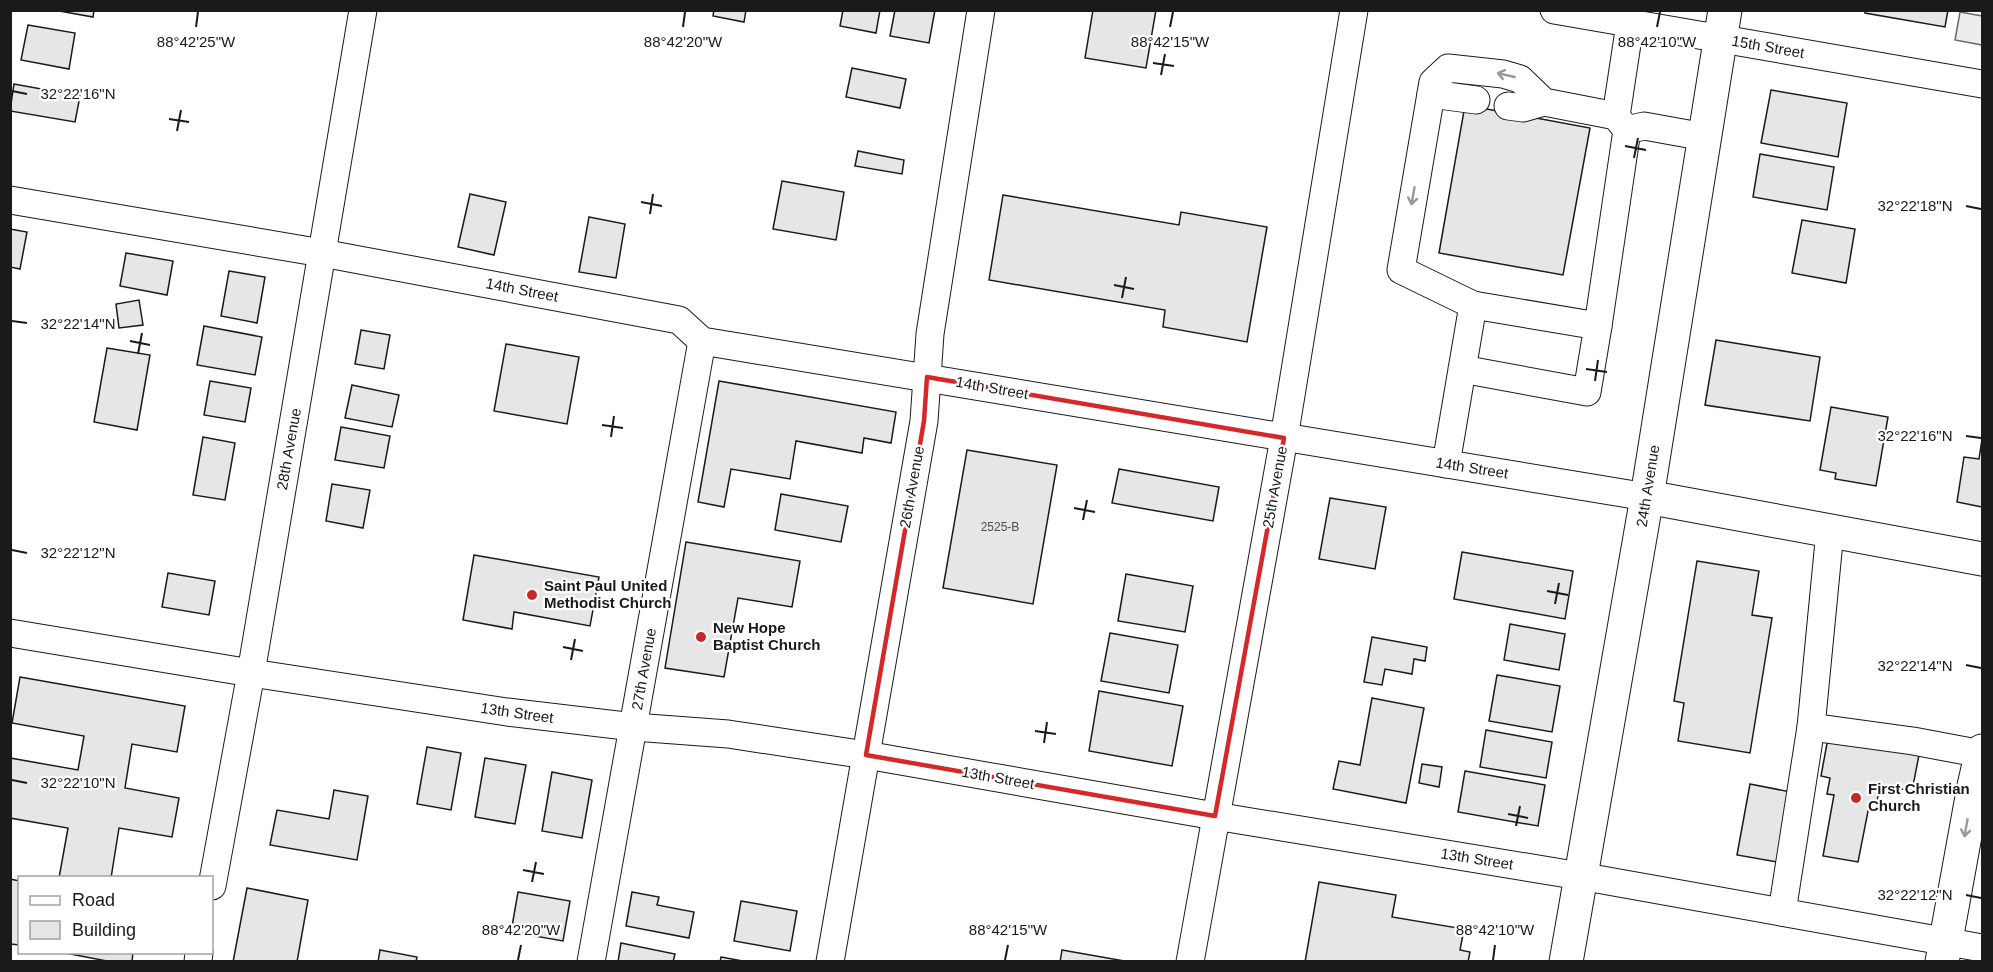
<svg xmlns="http://www.w3.org/2000/svg" width="1993" height="972" font-family="Arial,sans-serif">
<style>
.parking{fill:#ededed;stroke:#6a6a6a;stroke-width:1.5}
.building{fill:#e6e6e6;stroke:#1a1a1a;stroke-width:1.5}
.lines{fill:none;stroke-linecap:round;stroke-linejoin:round}
.minor-casing{stroke:#1a1a1a;stroke-width:29}
.major-casing{stroke:#1a1a1a;stroke-width:35}
.minor{stroke:#fff;stroke-width:27}
.major{stroke:#fff;stroke-width:33}
.oneway{stroke:#989898}
.marked{fill:none;stroke:#d62828;stroke-width:4.5;stroke-linejoin:round}
.ticks{fill:none;stroke:#1a1a1a;stroke-width:2}
.poi-dot{fill:#c62828;stroke:#fff;stroke-width:2}
.labels{text-anchor:middle;stroke-width:4.5;stroke-linejoin:round;paint-order:stroke}
.number-label{font-size:12px;fill:#4d4d4d}
.street-label{font-size:15px;fill:#1a1a1a;stroke:#fff}
.poi-label{font-size:15px;font-weight:bold;fill:#1a1a1a;stroke:#fff;text-anchor:start}
.ticks-label{font-size:15px;text-anchor:middle;fill:#1a1a1a;stroke:#fff;stroke-width:4.5;stroke-linejoin:round;paint-order:stroke}
</style>
<rect width="100%" height="100%" fill="#fff"/>
<polygon class="parking" points="1960,12 1982,16 1982,45 1955,40"/>
<g class="building">
<polygon points="54,10 94,10 93,17"/>
<polygon points="714,10 746,10 744,22 713,16"/>
<polygon points="843,10 880,10 876,33 840,26"/>
<polygon points="895,10 935,10 929,43 890,36"/>
<polygon points="1093,10 1156,10 1146,68 1085,58"/>
<polygon points="1865,10 1948,10 1945,27 1865,13"/>
<polygon points="28,25 75,33 69,69 21,60"/>
<polygon points="852,68 906,79 900,108 846,97"/>
<polygon points="14,84 80,96 75,122 10,111"/>
<polygon points="1771,90 1847,103 1838,157 1761,143"/>
<polygon points="1465,105 1590,128 1563,275 1439,253"/>
<polygon points="858,151 904,160 902,174 855,166"/>
<polygon points="1760,154 1834,167 1827,210 1753,197"/>
<polygon points="782,181 844,192 836,240 773,229"/>
<polygon points="470,194 506,202 494,255 458,247"/>
<polygon points="1003,195 1179,225 1181,212 1267,227 1247,342 1163,327 1165,310 989,280"/>
<polygon points="589,217 625,224 616,278 579,272"/>
<polygon points="1802,220 1855,229 1846,283 1792,273"/>
<polygon points="10,229 27,232 20,269 10,267"/>
<polygon points="126,253 173,261 167,295 120,286"/>
<polygon points="229,271 265,277 257,323 221,316"/>
<polygon points="139,300 143,325 119,328 116,304"/>
<polygon points="204,326 262,337 255,375 197,365"/>
<polygon points="361,330 390,335 384,369 355,364"/>
<polygon points="1716,340 1820,357 1810,421 1705,405"/>
<polygon points="506,344 579,357 567,424 494,411"/>
<polygon points="107,348 150,355 137,430 94,422"/>
<polygon points="210,381 251,388 245,422 204,415"/>
<polygon points="719,381 896,412 891,443 864,438 862,453 796,441 790,479 731,469 724,507 698,502"/>
<polygon points="352,385 399,395 392,427 345,418"/>
<polygon points="1831,407 1888,417 1876,486 1835,479 1836,473 1820,470"/>
<polygon points="341,427 390,436 384,468 335,460"/>
<polygon points="203,437 235,443 225,500 193,495"/>
<polygon points="1982,439 1982,507 1957,502 1964,457 1979,459"/>
<polygon points="967,450 1057,465 1033,604 943,588"/>
<polygon points="1119,469 1219,487 1213,521 1112,503"/>
<polygon points="332,484 370,490 363,528 326,521"/>
<polygon points="781,494 848,506 841,542 775,530"/>
<polygon points="1330,498 1386,507 1375,569 1319,559"/>
<polygon points="686,542 800,561 792,607 738,598 724,677 665,668"/>
<polygon points="1462,552 1573,571 1565,619 1454,599"/>
<polygon points="474,555 599,577 590,626 514,612 512,629 463,620"/>
<polygon points="1697,561 1759,571 1752,615 1772,618 1750,753 1678,741 1684,703 1674,701"/>
<polygon points="168,573 215,581 209,615 162,607"/>
<polygon points="1126,574 1193,586 1185,632 1118,621"/>
<polygon points="1510,624 1565,634 1559,670 1504,660"/>
<polygon points="1110,633 1178,645 1169,693 1101,681"/>
<polygon points="1372,637 1427,647 1425,661 1414,659 1412,674 1385,669 1382,685 1364,682"/>
<polygon points="1497,675 1560,686 1552,732 1489,721"/>
<polygon points="20,677 185,706 177,752 132,744 125,788 179,798 172,837 119,828 111,878 59,878 68,828 10,818 10,758 78,770 84,736 12,723"/>
<polygon points="1099,691 1183,706 1172,766 1089,751"/>
<polygon points="1372,698 1424,708 1406,803 1333,789 1339,761 1360,765"/>
<polygon points="1486,730 1552,742 1546,778 1480,767"/>
<polygon points="1828,738 1919,755 1912,791 1880,785 1877,802 1870,801 1858,862 1823,856 1834,795 1827,794 1830,778 1821,776"/>
<polygon points="427,747 461,753 451,810 417,804"/>
<polygon points="485,758 526,765 515,824 475,817"/>
<polygon points="1422,764 1442,767 1439,787 1419,783"/>
<polygon points="1465,771 1545,785 1538,826 1458,812"/>
<polygon points="552,772 592,780 582,838 542,831"/>
<polygon points="1750,784 1796,793 1783,863 1737,855"/>
<polygon points="334,790 368,796 357,860 270,845 277,810 329,819"/>
<polygon points="10,879 20,881 20,945 10,944"/>
<polygon points="1319,882 1396,895 1392,917 1464,929 1460,950 1470,952 1468,962 1305,962"/>
<polygon points="247,888 308,900 297,962 233,962"/>
<polygon points="518,892 570,901 563,941 511,932"/>
<polygon points="632,892 659,897 657,905 694,912 689,938 626,926"/>
<polygon points="741,901 797,911 790,951 734,941"/>
<polygon points="621,943 675,954 673,962 618,962"/>
<polygon points="380,950 417,957 416,962 378,962"/>
<polygon points="1062,950 1130,962 1060,962"/>
<polygon points="60,952 133,952 132,962 112,962"/>
<polygon points="721,957 748,962 720,962"/>
</g>
<g class="lines">
<defs>
<g id="minor">
<polyline points="1554,10 1982,84"/>
<polyline points="1431,94 1476,100"/>
<polyline points="1508,106 1523,108 1544,102"/>
<polyline points="1626,129 1616,116 1630,24"/>
<polyline points="10,200 322,253 679,320 702,341 1647,497"/>
<polyline points="1473,305 1401,270 1433,82 1448,68 1503,74 1520,79 1544,102 1616,116"/>
<polyline points="1598,326 1627,130 1644,126 1705,137"/>
<polyline points="1446,464 1473,305 1598,326 1587,392 1462,369"/>
<polyline points="10,633 251,673 507,712 634,727 728,734 866,755 1215,816 1580,876 1982,948"/>
<polyline points="1811,727 1913,741 1982,754"/>
<polyline points="212,886 251,673 363,10"/>
<polyline points="1782,912 1811,727 1830,531"/>
<polyline points="198,962 199,952"/>
<polyline points="591,962 702,341"/>
<polyline points="830,962 924,421 930,334 981,10"/>
<polyline points="1190,962 1284,438 1354,10"/>
</g>
<g id="major">
<polyline points="1647,497 1982,559"/>
<polyline points="1566,962 1647,497 1725,10"/>
<polyline points="1942,962 1974,786 1982,751"/>
</g>
</defs>
<use href="#minor" class="minor-casing"/>
<use href="#major" class="major-casing"/>
<use href="#minor" class="minor"/>
<use href="#major" class="major"/>
</g>
<defs><path id="oneway-shaft" d="M-6 0H5M1.5-3L5.5 0L1.5 3" fill="none" stroke-width="1.6" stroke-linecap="round" stroke-linejoin="round" transform="scale(1.5)"/></defs>
<g class="oneway">
<use href="#oneway-shaft" transform="translate(1506 75) rotate(-167)"/>
<use href="#oneway-shaft" transform="translate(1413 196) rotate(100)"/>
<use href="#oneway-shaft" transform="translate(1966 828) rotate(100)"/>
</g>
<path class="marked" d="M 927,377 L 1284,438 L 1215,816 L 866,755 L 924,421 Z"/>
<path class="ticks" d="M 196,27 L 198,12M 683,27 L 685,12M 1170,27 L 1173,12M 1657,27 L 1660,12M 1153,63 L 1174,66M 1161,75 L 1165,54M 12,91 L 27,94M 169,119 L 189,122M 177,131 L 181,110M 1625,146 L 1646,150M 1634,158 L 1638,138M 641,202 L 662,206M 1966,206 L 1981,209M 650,214 L 653,194M 1114,285 L 1134,289M 1122,298 L 1126,277M 12,321 L 27,323M 130,341 L 150,345M 138,354 L 142,333M 1586,369 L 1607,372M 1595,381 L 1598,360M 602,425 L 623,428M 1966,436 L 1981,438M 611,437 L 614,416M 1074,508 L 1095,512M 1083,520 L 1087,500M 12,550 L 27,553M 1547,591 L 1568,595M 1555,604 L 1559,583M 563,647 L 583,651M 571,660 L 575,639M 1966,665 L 1981,668M 1035,731 L 1056,734M 1044,743 L 1047,722M 12,780 L 27,783M 1508,814 L 1528,818M 1516,826 L 1520,806M 523,870 L 544,874M 532,882 L 536,862M 1966,895 L 1981,898M 518,960 L 521,945M 1005,960 L 1008,945M 1493,960 L 1495,945"/>
<g class="poi-dot">
<circle cx="532" cy="595" r="6"/>
<circle cx="701" cy="637" r="6"/>
<circle cx="1856" cy="798" r="6"/>
</g>
<g class="labels">
<g class="number-label">
<text x="1000" y="531">2525-B</text>
</g>
<g class="street-label">
<text transform="translate(1768 47) rotate(10)" y="5">15th Street</text>
<text transform="translate(522 290) rotate(11)" y="5">14th Street</text>
<text transform="translate(992 388) rotate(10)" y="5">14th Street</text>
<text transform="translate(289 449) rotate(-80)" y="5">28th Avenue</text>
<text transform="translate(1472 468) rotate(9)" y="5">14th Street</text>
<text transform="translate(1648 486) rotate(-81)" y="5">24th Avenue</text>
<text transform="translate(912 487) rotate(-80)" y="5">26th Avenue</text>
<text transform="translate(1275 487) rotate(-80)" y="5">25th Avenue</text>
<text transform="translate(644 669) rotate(-80)" y="5">27th Avenue</text>
<text transform="translate(517 713) rotate(8)" y="5">13th Street</text>
<text transform="translate(998 778) rotate(10)" y="5">13th Street</text>
<text transform="translate(1477 859) rotate(9)" y="5">13th Street</text>
</g>
<g class="poi-label">
<text x="544" y="591">Saint Paul United<tspan x="544" dy="17">Methodist Church</tspan></text>
<text x="713" y="633">New Hope<tspan x="713" dy="17">Baptist Church</tspan></text>
<text x="1868" y="794">First Christian<tspan x="1868" dy="17">Church</tspan></text>
</g>
</g>
<g class="ticks-label">
<text x="196" y="47">88°42'25"W</text>
<text x="683" y="47">88°42'20"W</text>
<text x="1170" y="47">88°42'15"W</text>
<text x="1657" y="47">88°42'10"W</text>
<text x="78" y="99">32°22'16"N</text>
<text x="1915" y="211">32°22'18"N</text>
<text x="78" y="329">32°22'14"N</text>
<text x="1915" y="441">32°22'16"N</text>
<text x="78" y="558">32°22'12"N</text>
<text x="1915" y="671">32°22'14"N</text>
<text x="78" y="788">32°22'10"N</text>
<text x="1915" y="900">32°22'12"N</text>
<text x="521" y="935">88°42'20"W</text>
<text x="1008" y="935">88°42'15"W</text>
<text x="1495" y="935">88°42'10"W</text>
</g>
<rect width="1993" height="972" fill="none" stroke="#1a1a1a" stroke-width="24"/>
<rect x="18" y="876" width="195" height="78" fill="#ffffff" stroke="#a3a3a3" stroke-width="1.5"/>
<rect x="30" y="896" width="30" height="9" fill="#ffffff" stroke="#a3a3a3" stroke-width="1.5"/>
<text x="72" y="906" font-size="18" fill="#1a1a1a">Road</text>
<rect x="30" y="921" width="30" height="18" fill="#e6e6e6" stroke="#a3a3a3" stroke-width="1.5"/>
<text x="72" y="936" font-size="18" fill="#1a1a1a">Building</text>
</svg>
